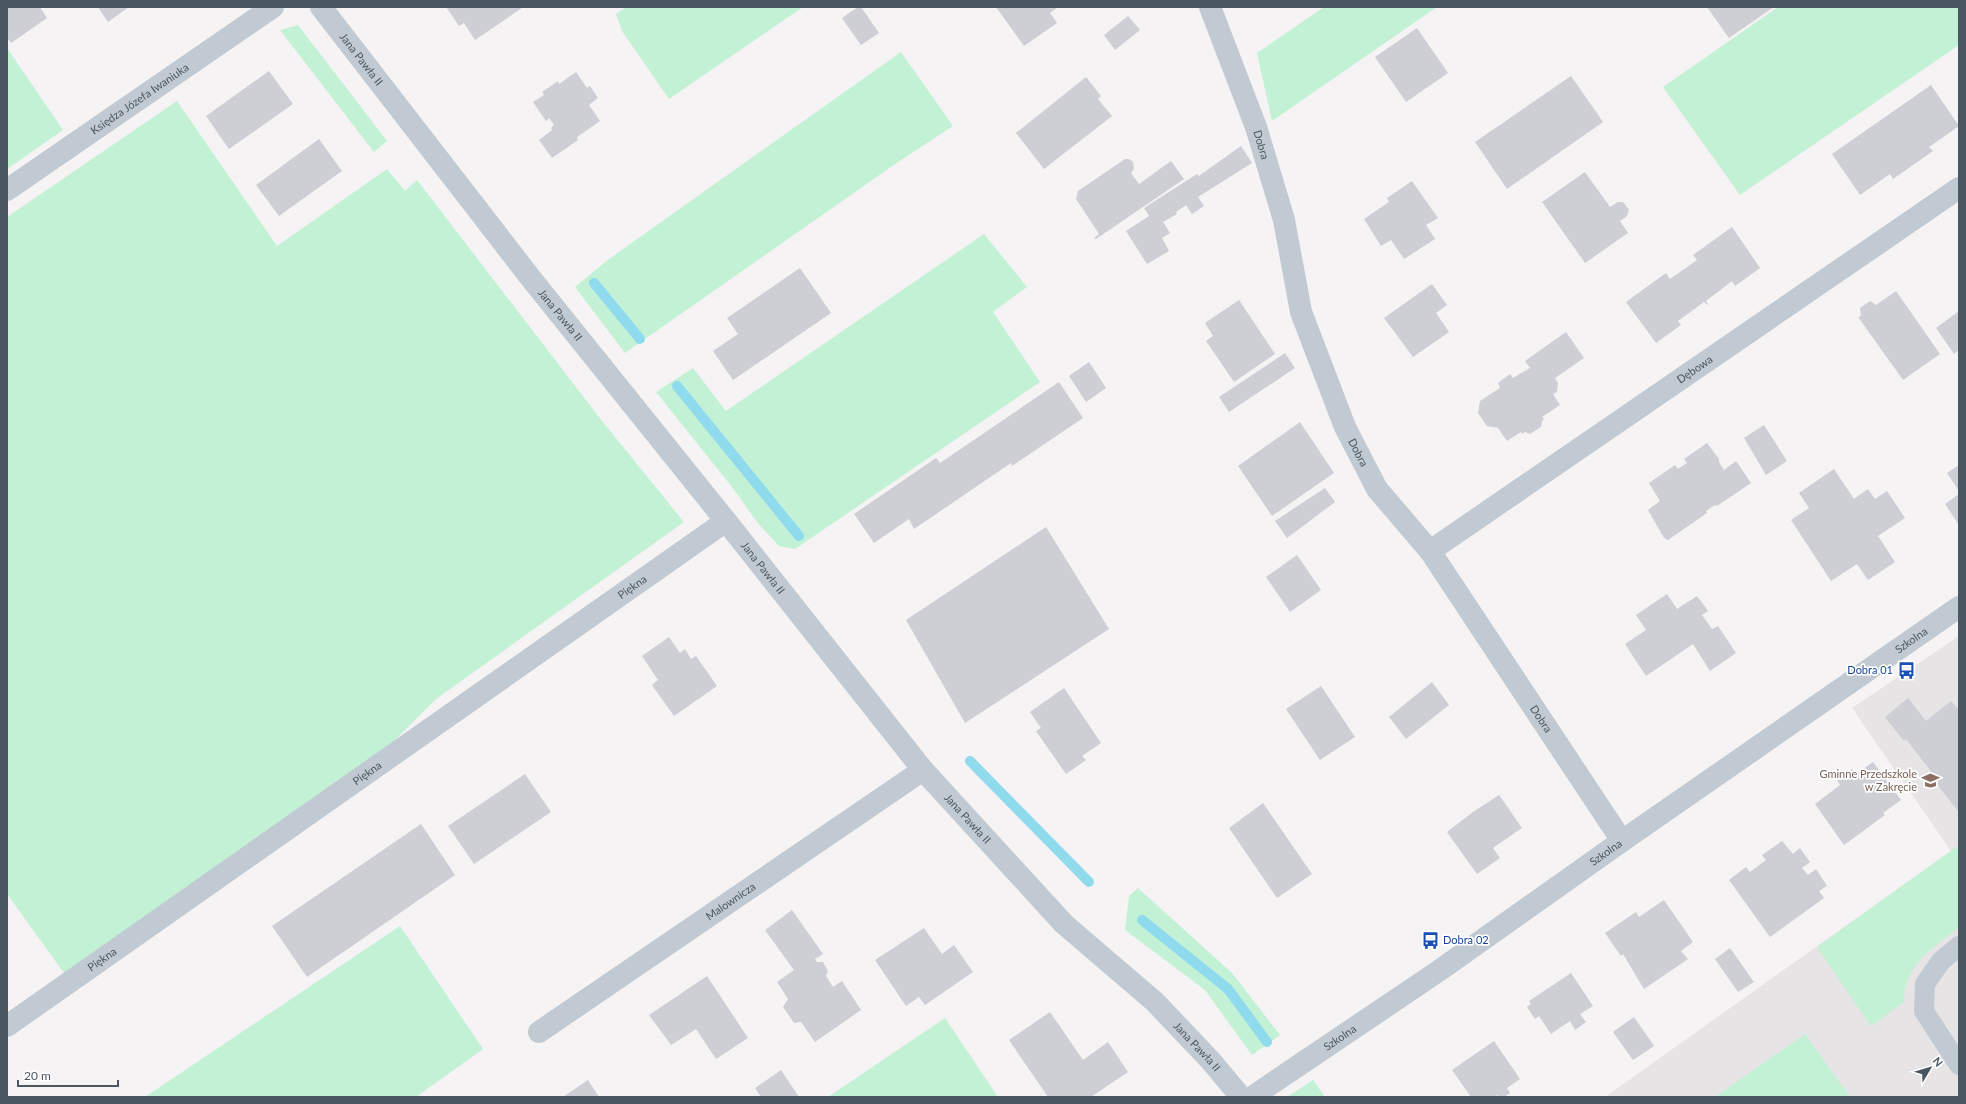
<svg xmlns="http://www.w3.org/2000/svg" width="1966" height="1104" font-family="Lato,sans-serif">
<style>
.education{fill:#e6e4e5}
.green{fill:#c3f1d5}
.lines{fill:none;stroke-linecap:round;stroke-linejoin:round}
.stream{stroke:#90daee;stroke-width:10}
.building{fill:#cdcfd5}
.lane{stroke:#c1cad2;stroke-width:20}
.street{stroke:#c1cad2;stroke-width:22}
.labels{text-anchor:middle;stroke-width:3.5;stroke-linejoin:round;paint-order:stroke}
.street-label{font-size:11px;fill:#4a5661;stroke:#fff}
.transit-label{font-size:11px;fill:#164399;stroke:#fff;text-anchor:end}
.education-label{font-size:11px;fill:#785e54;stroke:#fff;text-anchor:end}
</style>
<rect width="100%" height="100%" fill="#f5f3f3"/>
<polygon class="education" points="1959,636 1959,1097 1605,1097 1951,851 1852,708"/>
<g class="green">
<polygon points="626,7 803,7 669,99 622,31 616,14"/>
<polygon points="1324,7 1437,7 1272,121 1257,53"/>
<polygon points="1778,7 1959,7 1959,45 1740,195 1663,87"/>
<polygon points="298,25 387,141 374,152 280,30"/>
<polygon points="7,48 63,130 7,169"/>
<polygon points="901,52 953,126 898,162 625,353 575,287 609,259"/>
<polygon points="177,101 277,246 387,169 405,191 417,180 602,421 684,522 436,699 388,747 64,973 7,894 7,217"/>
<polygon points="984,234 1027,287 993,312 1040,382 795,549 779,546 757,522 732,487 656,392 693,368 726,411"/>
<path d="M 1959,845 L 1959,927 C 1933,949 1904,963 1904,1002 L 1871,1026 L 1817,947 Z"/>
<polygon points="1138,888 1232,973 1280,1035 1252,1055 1205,990 1125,930 1129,896"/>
<polygon points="400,926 483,1049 416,1097 145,1097"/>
<polygon points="945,1018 998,1097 828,1097"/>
<polygon points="1805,1034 1850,1097 1715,1097"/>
<polygon points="1313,1080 1325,1097 1287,1097"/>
</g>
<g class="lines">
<g class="stream">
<polyline points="594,283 640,339"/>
<polyline points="677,386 799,536"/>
<polyline points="970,761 1089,882"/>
<polyline points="1142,920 1228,989 1267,1042"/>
</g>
</g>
<g class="building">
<polygon points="7,7 40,7 47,18 11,43 7,38"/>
<polygon points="98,7 129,7 108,22"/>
<polygon points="446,7 521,7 522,8 475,40 464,23 459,26"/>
<polygon points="858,7 861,7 879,33 861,45 842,18"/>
<polygon points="996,7 1058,7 1050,13 1057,23 1024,46"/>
<polygon points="1707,7 1774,7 1729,38"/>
<polygon points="1128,16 1140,30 1115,50 1104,35"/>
<polygon points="1417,28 1448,73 1406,102 1375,57"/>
<polygon points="269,71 293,104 229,149 206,116"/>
<polygon points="576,72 587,88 590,86 598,98 589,105 600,121 577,137 578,140 552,158 539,140 552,130 551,128 554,125 549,118 546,121 533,102 544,95 542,92 558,81 559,84"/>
<polygon points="1571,76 1603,122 1507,189 1475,142"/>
<polygon points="1086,77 1101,96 1098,99 1112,116 1044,169 1016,133"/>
<polygon points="1931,85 1959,126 1929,147 1933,151 1893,179 1890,174 1860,195 1832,154"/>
<polygon points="319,139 342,171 279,216 256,185"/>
<polygon points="1241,146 1252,163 1198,197 1204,206 1192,214 1186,205 1176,212 1177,214 1163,222 1170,233 1162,238 1169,251 1147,264 1126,231 1149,216 1144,208 1197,174 1199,176"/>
<polygon points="1125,159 1129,159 1133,162 1134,169 1131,173 1139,184 1171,161 1184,179 1096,239 1094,238 1099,234 1076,199 1078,191"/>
<polygon points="1585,172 1610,207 1618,202 1623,202 1629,210 1627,216 1620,221 1628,233 1585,263 1542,202"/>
<polygon points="1412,181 1438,218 1426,225 1435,239 1404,259 1391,240 1381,246 1364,219 1389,202 1387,198"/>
<polygon points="1732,227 1760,268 1735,286 1732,281 1706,301 1709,306 1704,302 1678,321 1681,325 1656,343 1626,302 1666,273 1670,279 1697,260 1693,255"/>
<polygon points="800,268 831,313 733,380 713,351 738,334 727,318"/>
<polygon points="1432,284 1447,305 1436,313 1449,332 1413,357 1384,318"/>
<polygon points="1896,291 1940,354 1903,380 1858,317 1861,316 1860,308 1870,301 1876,305"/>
<polygon points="1239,300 1275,354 1234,382 1206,341 1213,336 1205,323"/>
<polygon points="1959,311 1959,350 1954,354 1936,328"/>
<polygon points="1566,332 1584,358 1555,378 1558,383 1557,392 1553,394 1560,405 1542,417 1544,419 1542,421 1541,427 1530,434 1525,432 1522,434 1521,432 1507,441 1498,428 1487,426 1478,413 1480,401 1500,388 1498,383 1510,374 1513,378 1530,368 1525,361"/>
<polygon points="1285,353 1295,368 1229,412 1219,397"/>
<polygon points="1089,362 1106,388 1086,402 1069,376"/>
<polygon points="1059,382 1083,418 1012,466 1011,463 914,529 909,519 874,543 854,514 936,458 940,463"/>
<polygon points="1300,422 1334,473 1272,516 1238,466"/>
<polygon points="1764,425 1787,461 1766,475 1744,438"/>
<polygon points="1707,443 1719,459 1719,462 1724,470 1736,461 1751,483 1717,506 1715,505 1706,511 1707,513 1668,540 1664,538 1648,510 1660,501 1649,483 1675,465 1678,469 1687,463 1684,459"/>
<polygon points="1959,465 1959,491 1947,473"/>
<polygon points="1834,469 1854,499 1868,489 1875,499 1887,491 1905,518 1878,536 1895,562 1868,580 1857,564 1831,581 1791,520 1809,508 1799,493"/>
<polygon points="1325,488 1335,502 1287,538 1275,521"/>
<polygon points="1959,494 1959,525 1945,504"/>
<polygon points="1046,527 1109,629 965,723 906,620"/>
<polygon points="1297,555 1321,590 1290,612 1266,577"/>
<polygon points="1667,594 1677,609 1697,596 1708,611 1702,615 1712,629 1718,626 1736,653 1710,671 1693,644 1646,676 1625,644 1646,630 1636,615"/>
<polygon points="669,637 680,653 685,649 691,659 696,656 717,686 674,716 652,685 658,680 642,656"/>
<polygon points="1432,682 1449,705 1406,739 1389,717"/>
<polygon points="1321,686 1355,737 1320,760 1286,709"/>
<polygon points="1064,688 1101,743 1082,756 1086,760 1066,774 1036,731 1041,728 1030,712"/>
<polygon points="1908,698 1926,721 1951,701 1959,710 1959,812 1930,776 1933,774 1906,739 1904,741 1885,717"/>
<polygon points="1873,762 1901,800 1883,813 1885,815 1844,845 1815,804 1840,785 1837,780 1852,769 1855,775"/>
<polygon points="525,774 551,812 474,864 448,826"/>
<polygon points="1499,795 1522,828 1493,848 1500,858 1477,874 1447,832 1473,812"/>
<polygon points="1263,803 1312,874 1277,898 1229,828"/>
<polygon points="421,824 455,875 307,977 272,926"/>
<polygon points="1782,841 1793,854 1800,848 1810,862 1802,868 1808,875 1816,869 1827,886 1819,891 1824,898 1770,937 1729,880 1746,867 1750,872 1766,860 1762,855"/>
<polygon points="1664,900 1693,942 1681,951 1688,959 1644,989 1623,954 1621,956 1605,933 1636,912 1639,917"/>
<polygon points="792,910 823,954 815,959 817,962 823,962 828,971 826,976 833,987 842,981 861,1010 815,1042 801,1022 794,1023 783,1007 788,999 777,982 794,970 765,930"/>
<polygon points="924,928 942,954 954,945 973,972 925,1005 919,997 906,1006 875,960"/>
<polygon points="1730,948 1754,982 1738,992 1715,959"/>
<polygon points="1571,973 1593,1006 1580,1014 1586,1022 1575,1030 1570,1021 1551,1034 1539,1016 1535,1019 1527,1007 1531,1004 1529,1001"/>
<polygon points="707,976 748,1038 716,1059 696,1029 671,1045 649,1015"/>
<polygon points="1050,1012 1083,1060 1108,1042 1128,1072 1091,1097 1048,1097 1009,1040"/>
<polygon points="1634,1017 1654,1046 1633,1060 1613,1032"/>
<polygon points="1494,1041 1520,1079 1507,1088 1510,1093 1504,1097 1498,1097 1497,1095 1494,1097 1471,1097 1452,1070"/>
<polygon points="781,1070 799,1097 761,1097 755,1088"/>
<polygon points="588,1080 599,1097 563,1097"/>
</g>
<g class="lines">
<polyline class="lane" points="1959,946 1941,961 1925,984 1924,1011 1959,1065"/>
<g class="street">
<path id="s1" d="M 321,7 L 533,281 L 726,521 L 923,770 L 1064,924 L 1155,1002 L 1211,1061 L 1241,1097"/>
<path id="s2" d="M 1210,7 L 1256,127 L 1284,220 L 1301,312 L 1345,427 L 1377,489 L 1430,551 L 1622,841"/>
<path id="s3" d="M 7,190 L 273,7"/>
<path id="s4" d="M 1430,551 L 1959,188"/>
<path id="s5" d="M 7,1026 L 726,521"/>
<path id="s6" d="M 539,1032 L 923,770"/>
<path id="s7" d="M 1252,1097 L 1440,970 L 1622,841 L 1959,607"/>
</g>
</g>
<defs>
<symbol id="bus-bare" viewBox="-9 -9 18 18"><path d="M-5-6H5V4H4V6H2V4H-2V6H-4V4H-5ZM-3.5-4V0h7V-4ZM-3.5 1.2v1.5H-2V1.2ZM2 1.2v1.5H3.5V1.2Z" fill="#1a4fb4" stroke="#fff" stroke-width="2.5" paint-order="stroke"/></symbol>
<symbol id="school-bare" viewBox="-9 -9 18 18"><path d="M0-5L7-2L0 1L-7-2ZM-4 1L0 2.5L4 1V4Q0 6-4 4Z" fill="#8d6e63" stroke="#fff" stroke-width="2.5" paint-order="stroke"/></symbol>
</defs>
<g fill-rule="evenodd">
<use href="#bus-bare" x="1894" y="658" width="25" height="25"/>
<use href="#school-bare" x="1918" y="768" width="25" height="25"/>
<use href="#bus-bare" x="1418" y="928" width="25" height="25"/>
</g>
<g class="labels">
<g class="street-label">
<text dy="4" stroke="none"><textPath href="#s1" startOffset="66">Jana Pawła II</textPath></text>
<text dy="4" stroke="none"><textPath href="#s3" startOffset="161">Księdza Józefa Iwaniuka</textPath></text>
<text dy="4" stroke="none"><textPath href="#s2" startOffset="147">Dobra</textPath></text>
<text dy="4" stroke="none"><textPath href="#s1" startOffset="390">Jana Pawła II</textPath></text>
<text dy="4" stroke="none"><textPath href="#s4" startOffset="321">Dębowa</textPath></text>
<text dy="4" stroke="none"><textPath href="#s2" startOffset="471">Dobra</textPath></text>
<text dy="4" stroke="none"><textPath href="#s1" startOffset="714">Jana Pawła II</textPath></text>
<text dy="4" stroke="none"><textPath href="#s5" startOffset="764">Piękna</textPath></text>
<text dy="4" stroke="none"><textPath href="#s7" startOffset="802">Szkolna</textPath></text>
<text dy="4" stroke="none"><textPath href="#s2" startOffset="795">Dobra</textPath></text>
<text dy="4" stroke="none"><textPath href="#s5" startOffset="440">Piękna</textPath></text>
<text dy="4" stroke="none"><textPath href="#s1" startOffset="1038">Jana Pawła II</textPath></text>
<text dy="4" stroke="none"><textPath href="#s7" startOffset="430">Szkolna</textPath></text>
<text dy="4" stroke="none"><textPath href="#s6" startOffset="232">Malownicza</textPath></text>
<text dy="4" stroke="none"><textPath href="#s5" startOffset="116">Piękna</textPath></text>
<text dy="4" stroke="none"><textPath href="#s7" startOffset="106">Szkolna</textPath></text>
<text dy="4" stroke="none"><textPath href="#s1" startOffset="1362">Jana Pawła II</textPath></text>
</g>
<g class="transit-label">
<text x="1893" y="674">Dobra 01</text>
<text x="1443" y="944" text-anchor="start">Dobra 02</text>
</g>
<g class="education-label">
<text x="1917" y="778">Gminne Przedszkole<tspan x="1917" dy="13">w Zakręcie</tspan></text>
</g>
</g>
<rect width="1966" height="1104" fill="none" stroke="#4a5661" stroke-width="16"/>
<g transform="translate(1930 1068) rotate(52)" stroke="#ffffff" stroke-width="3" paint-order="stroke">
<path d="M0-3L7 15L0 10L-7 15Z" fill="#4a5661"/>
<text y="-6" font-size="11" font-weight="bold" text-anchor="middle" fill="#4a5661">N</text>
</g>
<path d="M18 1080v6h100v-6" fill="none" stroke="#4a5661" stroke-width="2"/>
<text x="24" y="1080" font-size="12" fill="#4a5661" stroke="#ffffff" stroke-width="3" paint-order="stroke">20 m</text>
</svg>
